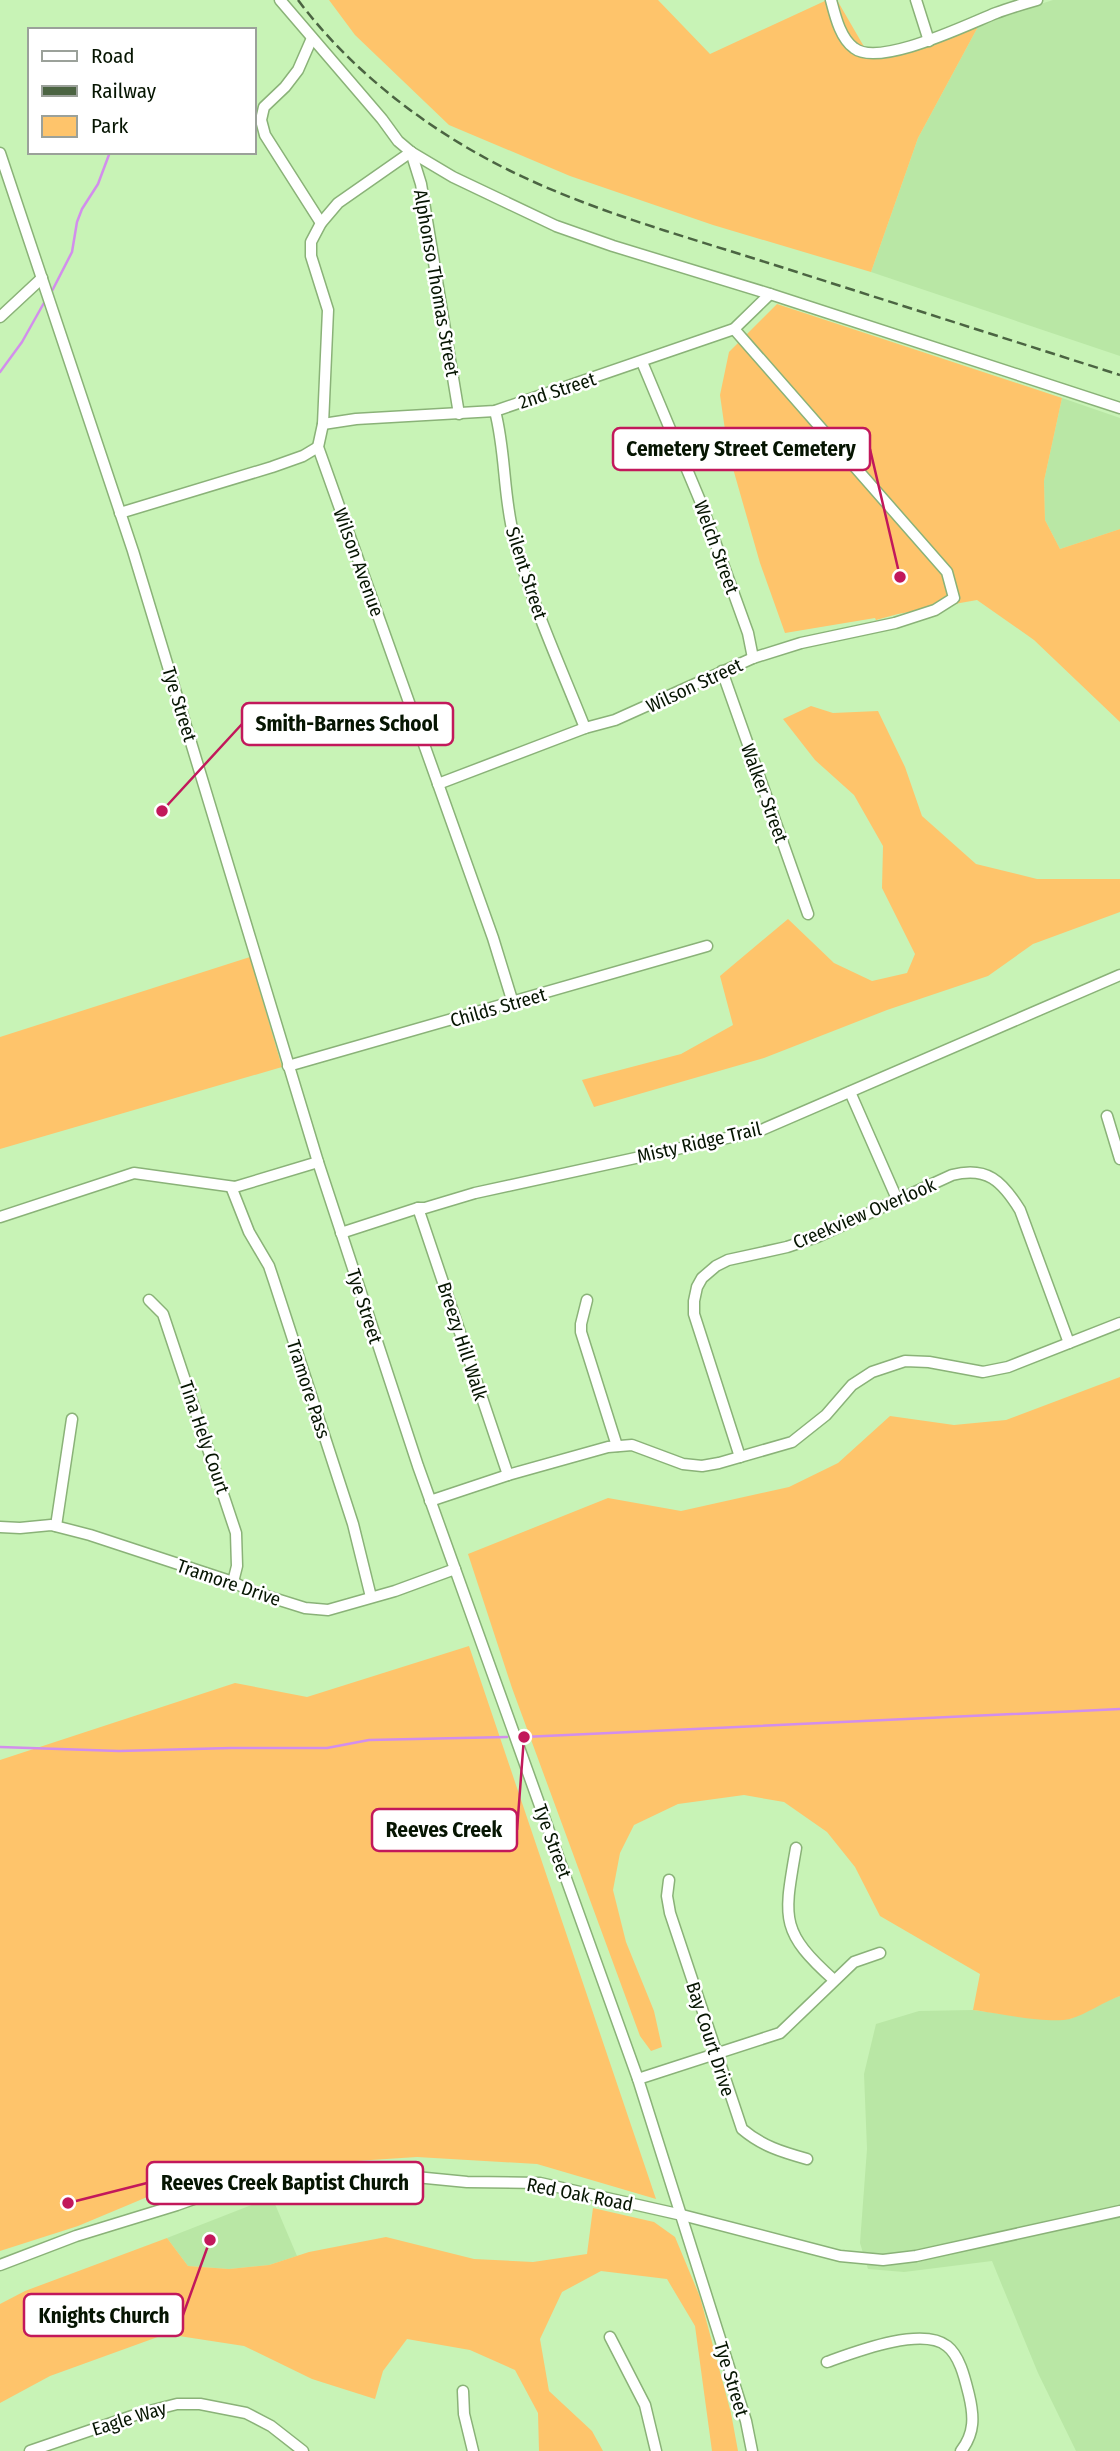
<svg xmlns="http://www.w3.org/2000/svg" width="1120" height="2451" font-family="'Fira Sans Condensed',sans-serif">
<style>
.built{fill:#b9e7a5}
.green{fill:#fec46b}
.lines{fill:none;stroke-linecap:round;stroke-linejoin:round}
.stream{stroke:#d28eec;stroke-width:2.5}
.minor-casing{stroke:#8ab278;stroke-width:13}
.minor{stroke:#fff;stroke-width:10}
.rail{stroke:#4b6442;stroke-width:2.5;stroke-dasharray:10 5;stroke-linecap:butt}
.labels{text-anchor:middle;stroke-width:5;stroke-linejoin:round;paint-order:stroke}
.street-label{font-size:19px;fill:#061502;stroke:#fff}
.leader{fill:none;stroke:#c2185b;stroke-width:2.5}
.callout-dot{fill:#c2185b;stroke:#fff;stroke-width:2.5}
.callout{fill:#fff;stroke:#c2185b;stroke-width:2.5}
.callout-label{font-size:21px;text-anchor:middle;font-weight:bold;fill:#061502}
</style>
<rect width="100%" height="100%" fill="#c8f3b6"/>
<g class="built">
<polygon points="1053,0 1120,0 1120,356 871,272 918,138 980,23"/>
<polygon points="1062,398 1120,418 1120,529 1060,549 1045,520 1044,481"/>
<polygon points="1120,1996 1120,2451 1076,2451 1038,2373 992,2261 904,2272 868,2269 860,2243 867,2149 864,2074 876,2024 919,2011 973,2010 1031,2018 1070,2019 1105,2001"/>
<polygon points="272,2197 297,2256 269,2265 229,2269 188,2266 167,2238"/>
</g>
<g class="green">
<polygon points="329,0 658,0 710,54 827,0 837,0 870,57 980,23 918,138 871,272 713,225 570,176 449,125 355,35"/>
<polygon points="777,304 1062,398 1044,481 1045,520 1060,549 1120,529 1120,722 1034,640 977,600 898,614 876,620 875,618 785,633 760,563 728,451 720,395 729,352"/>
<polygon points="811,706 833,713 878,711 905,767 922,816 976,864 1037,879 1120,879 1120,912 1033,944 988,976 887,1010 764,1058 594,1107 582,1080 681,1054 733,1025 720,976 788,919 834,963 872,981 907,973 915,954 882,888 883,846 854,795 815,760 783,719"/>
<polygon points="250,957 282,1067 0,1149 0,1037"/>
<path d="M 1120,1377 L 1120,1996 C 1103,2002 1087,2014 1070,2019 C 1048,2024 996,2013 973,2010 L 980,1974 L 880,1916 L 855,1867 L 827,1832 L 784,1802 L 744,1795 L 678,1804 L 634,1825 L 620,1853 L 613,1890 L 626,1942 L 654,2011 L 662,2047 L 651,2051 L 640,2036 L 512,1688 L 468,1554 L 608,1498 L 681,1511 L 789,1487 L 838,1463 L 890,1416 L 954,1425 L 1006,1420 Z"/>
<polygon points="469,1646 656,2199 537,2164 417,2157 294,2165 195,2177 78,2226 0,2251 0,1760 235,1683 307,1697"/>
<polygon points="593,2208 654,2222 675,2237 700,2297 731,2413 738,2451 712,2451 695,2326 667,2279 601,2271 562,2292 540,2339 549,2391 592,2431 603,2451 539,2451 538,2413 515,2370 470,2350 407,2339 383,2371 375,2399 312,2379 244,2346 166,2334 50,2376 0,2403 0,2304 25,2291 167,2238 188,2266 229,2269 269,2265 309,2252 386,2237 474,2259 533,2262 587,2254"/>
</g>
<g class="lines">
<g class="stream">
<polyline points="51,293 72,252 77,222 82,209 98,184 110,152"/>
<polyline points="0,372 22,342 45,301"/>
<polyline points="524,1737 1120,1709"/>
<polyline points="0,1747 119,1751 231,1748 327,1748 369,1740 507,1737"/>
</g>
<defs>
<g id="minor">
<polyline points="280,0 382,119 398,141 411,152 453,177 556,226 613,246 770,294 1120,408"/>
<path d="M 831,0 C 835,15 840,38 854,48 C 879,68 968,24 996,13 C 1009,8 1023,4 1037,0"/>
<polyline points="916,0 929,41"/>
<polyline points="312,38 298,70 285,87 264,107 261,120 265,135 321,223"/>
<polyline points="411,152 338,203 321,223 311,242 311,256 328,310 323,424 318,447 493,938 513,1003"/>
<polyline points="411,152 421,184 459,414"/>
<polyline points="0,153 133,551 318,1162 418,1466 638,2079 746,2421 752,2451"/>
<polyline points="0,317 42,278"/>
<polyline points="642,362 701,503 748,633 753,658"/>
<path d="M 495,411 C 506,453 503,496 514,537 C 531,603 560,665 585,728"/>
<polyline points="323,424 356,419 495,411 734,329 770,294"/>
<polyline points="120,513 272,467 303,456 318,447"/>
<polyline points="722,671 808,914"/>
<polyline points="438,784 585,728 615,720 753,658 801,643 895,623 935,610 954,598 947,572 734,329"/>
<polyline points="288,1066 707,946"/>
<polyline points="850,1092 897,1199"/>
<polyline points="1107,1116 1120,1159"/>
<polyline points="235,1187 232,1189 249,1232 269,1266 274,1281 353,1524 371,1597"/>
<polyline points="418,1208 508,1475"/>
<polyline points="0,1217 134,1173 235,1187 318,1162"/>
<polyline points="341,1233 418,1208 425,1208 475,1193 759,1131 1120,975"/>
<polyline points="149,1300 163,1314 236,1533 237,1566 233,1582"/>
<polyline points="587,1300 581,1324 581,1332 617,1446"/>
<path d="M 740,1457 L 694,1314 L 694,1301 L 697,1287 L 702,1278 L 716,1266 L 728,1260 L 787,1247 L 817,1237 L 952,1175 C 987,1166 1002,1181 1020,1210 L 1069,1343"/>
<polyline points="430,1501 508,1475 608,1447 632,1445 683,1464 702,1466 719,1463 792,1442 826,1415 852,1385 872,1372 905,1361 929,1362 983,1372 1008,1367 1120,1323"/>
<polyline points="56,1526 72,1419"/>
<polyline points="0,1527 20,1528 51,1525 90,1535 233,1582 251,1591 305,1608 328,1610 395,1591 455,1569"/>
<path d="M 796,1848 C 784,1918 779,1931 834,1980"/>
<path d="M 669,1880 L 667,1896 L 670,1913 L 742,2129 C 762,2146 782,2152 807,2159"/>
<polyline points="638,2079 780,2033 854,1962 880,1953"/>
<polyline points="0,2265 76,2236 177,2205 222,2189 301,2178 385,2174 467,2182 540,2183 682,2215 840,2256 883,2260 916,2256 1120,2211"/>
<polyline points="610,2337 645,2405 656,2451"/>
<path d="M 827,2362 C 855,2352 922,2326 947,2346 C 960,2356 965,2379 969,2395 C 974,2416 975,2433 961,2451"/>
<polyline points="463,2391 464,2414 473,2451"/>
<polyline points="30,2451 138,2414 177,2404 200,2404 246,2413 271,2426 303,2451"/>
</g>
</defs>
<use href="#minor" class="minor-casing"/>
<use href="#minor" class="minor"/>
<path class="rail" d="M 298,0 C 354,75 437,137 521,176 C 604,215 694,239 781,267 C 894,303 1007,339 1120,375"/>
</g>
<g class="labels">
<g class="street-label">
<text transform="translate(437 283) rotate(80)" y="7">Alphonso Thomas Street</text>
<text transform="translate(557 390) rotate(-18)" y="7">2nd Street</text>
<text transform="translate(717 547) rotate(70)" y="7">Welch Street</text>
<text transform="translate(359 562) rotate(70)" y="7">Wilson Avenue</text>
<text transform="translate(527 573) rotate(72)" y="7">Silent Street</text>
<text transform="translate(694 685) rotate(-25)" y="7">Wilson Street</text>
<text transform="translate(180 704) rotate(73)" y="7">Tye Street</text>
<text transform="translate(765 793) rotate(70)" y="7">Walker Street</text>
<text transform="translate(498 1007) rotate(-16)" y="7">Childs Street</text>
<text transform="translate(699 1142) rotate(-13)" y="7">Misty Ridge Trail</text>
<text transform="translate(864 1213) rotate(-23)" y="7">Creekview Overlook</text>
<text transform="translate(365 1306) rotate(72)" y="7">Tye Street</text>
<text transform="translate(463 1341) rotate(72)" y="7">Breezy Hill Walk</text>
<text transform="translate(309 1389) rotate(72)" y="7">Tramore Pass</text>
<text transform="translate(205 1437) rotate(71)" y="7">Tina Hely Court</text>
<text transform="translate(229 1582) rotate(19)" y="7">Tramore Drive</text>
<text transform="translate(553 1841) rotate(70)" y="7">Tye Street</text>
<text transform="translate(711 2039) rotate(72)" y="7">Bay Court Drive</text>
<text transform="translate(580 2194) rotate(11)" y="7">Red Oak Road</text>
<text transform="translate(732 2379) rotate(73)" y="7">Tye Street</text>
<text transform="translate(129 2418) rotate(-17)" y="7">Eagle Way</text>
</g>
</g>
<path class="leader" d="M900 577L870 449M162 811L242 724M524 1737L517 1830M68 2203L147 2183M210 2240L183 2315"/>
<g class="callout-dot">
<circle cx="900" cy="577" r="7"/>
<circle cx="162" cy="811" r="7"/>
<circle cx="524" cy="1737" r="7"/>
<circle cx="68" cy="2203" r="7"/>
<circle cx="210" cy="2240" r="7"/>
</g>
<g class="callout">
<rect x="613" y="428" width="257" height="42" rx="7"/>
<rect x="242" y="703" width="211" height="42" rx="7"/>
<rect x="372" y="1809" width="145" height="42" rx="7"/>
<rect x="147" y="2162" width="276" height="42" rx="7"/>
<rect x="24" y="2294" width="159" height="42" rx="7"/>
</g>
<g class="callout-label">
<text x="741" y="456">Cemetery Street Cemetery</text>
<text x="347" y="731">Smith-Barnes School</text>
<text x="444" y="1837">Reeves Creek</text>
<text x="285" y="2190">Reeves Creek Baptist Church</text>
<text x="104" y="2323">Knights Church</text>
</g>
<rect x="28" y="28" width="228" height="126" fill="#ffffff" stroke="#9ba19a" stroke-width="2"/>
<rect x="42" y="51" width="35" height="10" fill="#ffffff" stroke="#9ba19a" stroke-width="2"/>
<text x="91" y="63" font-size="21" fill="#061502">Road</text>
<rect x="42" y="86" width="35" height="10" fill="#4b6442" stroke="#9ba19a" stroke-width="2"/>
<text x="91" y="98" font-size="21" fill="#061502">Railway</text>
<rect x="42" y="116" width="35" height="21" fill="#fec46b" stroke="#9ba19a" stroke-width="2"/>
<text x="91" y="133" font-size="21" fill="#061502">Park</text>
</svg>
